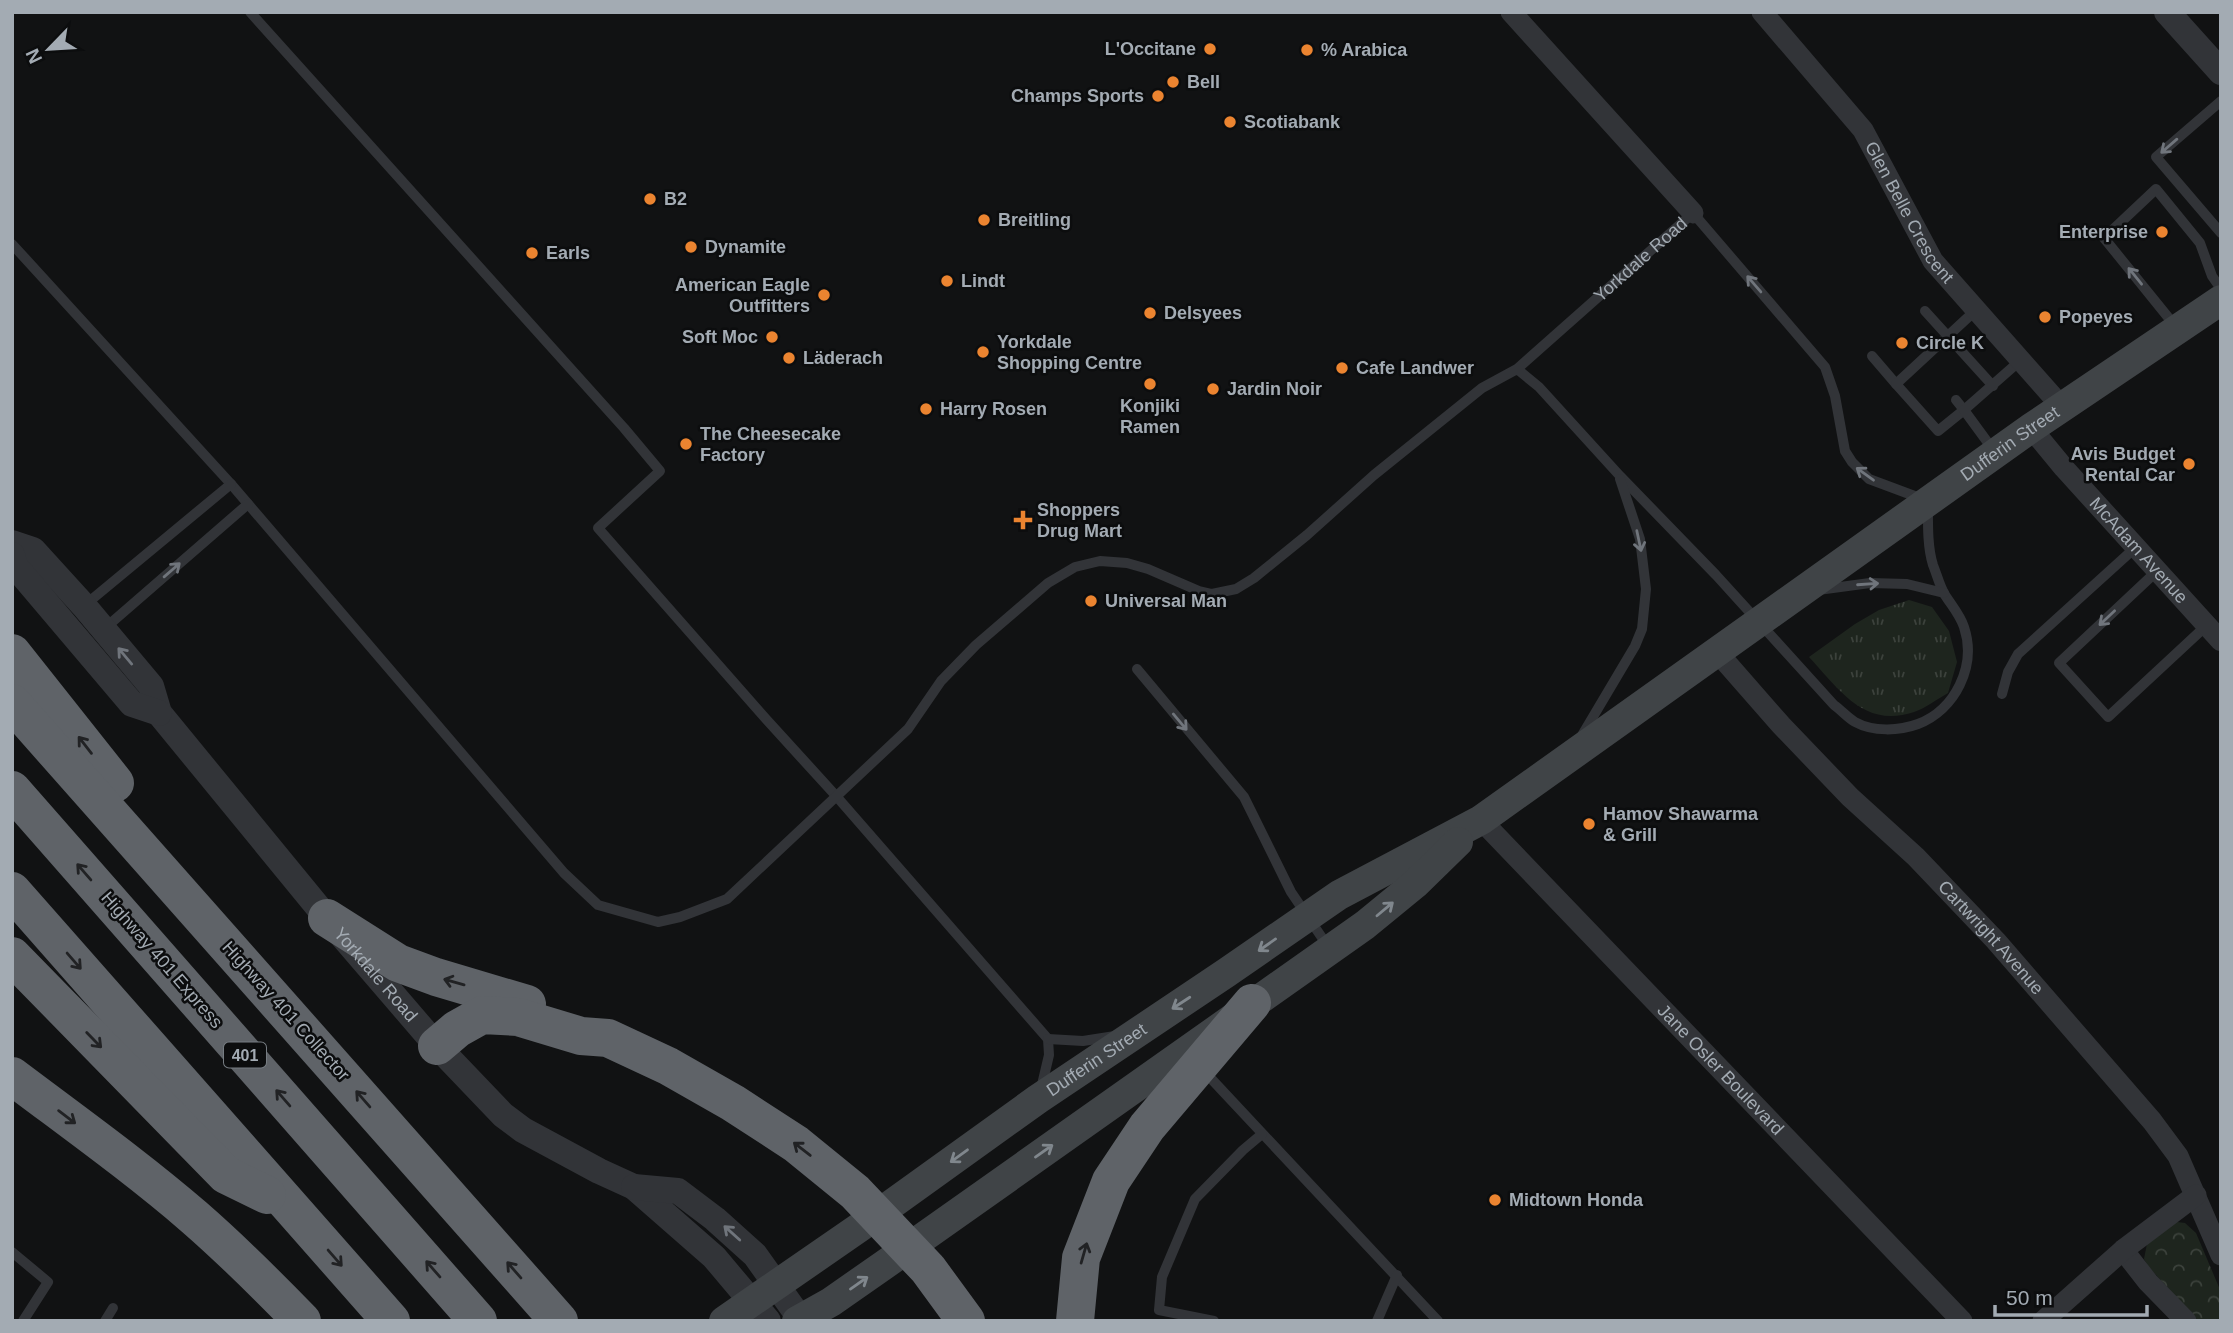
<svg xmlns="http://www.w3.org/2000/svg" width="2233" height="1333" font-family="Arial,sans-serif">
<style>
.grass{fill:url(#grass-tufts)}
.park{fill:url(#park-crowns)}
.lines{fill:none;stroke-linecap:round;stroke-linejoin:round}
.service{stroke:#323438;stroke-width:10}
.minor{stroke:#323438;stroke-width:21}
.tertiary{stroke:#323438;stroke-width:26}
.secondary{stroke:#404447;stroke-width:30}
.motorway{stroke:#5f6368;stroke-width:38}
.oneway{stroke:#70757c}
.oneway2{stroke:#212224}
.oneway3{stroke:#80878d}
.poi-dot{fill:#eb8430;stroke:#0c0d0e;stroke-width:2.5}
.labels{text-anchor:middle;stroke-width:5;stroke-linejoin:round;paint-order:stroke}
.shield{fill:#0c0d0e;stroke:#767c82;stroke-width:2}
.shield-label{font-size:16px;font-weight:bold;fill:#a3abb3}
.poi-label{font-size:18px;font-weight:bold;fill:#a3abb3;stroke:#0c0d0e;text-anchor:start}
.street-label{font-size:18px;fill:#a3abb3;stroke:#0c0d0e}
</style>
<defs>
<pattern id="grass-tufts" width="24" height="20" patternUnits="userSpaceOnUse" patternTransform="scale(1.75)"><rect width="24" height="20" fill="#1e251e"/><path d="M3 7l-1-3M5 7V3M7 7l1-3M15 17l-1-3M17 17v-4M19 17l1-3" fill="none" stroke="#3c423c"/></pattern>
<pattern id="park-crowns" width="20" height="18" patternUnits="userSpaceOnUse" patternTransform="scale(1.75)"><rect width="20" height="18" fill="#1e251e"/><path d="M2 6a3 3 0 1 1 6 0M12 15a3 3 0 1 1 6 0" fill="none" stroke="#3c423c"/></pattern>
</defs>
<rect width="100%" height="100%" fill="#111213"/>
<path class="grass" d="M 1909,600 L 1932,607 L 1949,631 L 1957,662 L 1948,693 C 1937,699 1926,708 1914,712 C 1864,729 1839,689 1809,657 L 1855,624 L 1879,610 Z"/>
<polygon class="park" points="2177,1222 2185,1223 2196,1233 2221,1292 2221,1321 2197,1321 2148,1266 2144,1259 2147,1244 2172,1223"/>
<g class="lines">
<g class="service">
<polyline points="250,12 624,428 660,471 598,528 766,719 837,797 1048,1039 1049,1055 1041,1089"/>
<polyline points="2221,101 2156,157 2221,233"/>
<path id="s1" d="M 12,244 L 231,484 L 564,873 L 598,905 L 658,922 L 680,917 L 727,899 L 908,729 L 941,681 L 976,645 L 1048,583 L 1075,567 L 1100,561 L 1127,563 L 1148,569 L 1199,591 L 1212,594 L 1236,589 L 1254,578 L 1307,535 L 1374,475 L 1482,388 L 1517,369 L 1693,213 L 1825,367 L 1835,396 L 1845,451 L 1852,462 L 1869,479 L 1928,501 C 1928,521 1927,546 1933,565 C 1937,575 1940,587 1945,595 C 1952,606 1960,615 1964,627 C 1977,666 1955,710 1918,724 C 1899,731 1873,732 1855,722 C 1848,718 1841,710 1834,705 L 1716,575 L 1620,476 L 1539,387 L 1517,369"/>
<polyline points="1925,311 1993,386"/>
<polyline points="2176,327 2104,238 2156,189 2200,243 2212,276 2221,289"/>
<polyline points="1872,356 1896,384"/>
<polyline points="1956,400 1964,410 1938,431 1896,384 1977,309"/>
<polyline points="1994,451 1964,410 2022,359"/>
<polyline points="2157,571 2059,663 2108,717 2207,625"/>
<polyline points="1818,590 1870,583 1907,584 1944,593"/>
<polyline points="85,605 231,484"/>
<polyline points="104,629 248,504"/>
<polyline points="1137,669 1244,797 1291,892 1329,948"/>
<polyline points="2002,694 2008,672 2018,654 2136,547"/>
<polyline points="1581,737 1635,646 1642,629 1646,589 1640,539 1620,479"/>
<polyline points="1048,1039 1083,1041 1115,1036"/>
<polyline points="1203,1070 1438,1321"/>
<polyline points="12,1252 48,1282 23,1321"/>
<polyline points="105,1321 113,1308"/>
<polyline points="1214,1321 1159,1310 1162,1277 1195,1199 1243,1150 1262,1134"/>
<polyline points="1377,1321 1397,1275"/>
</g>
<g class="minor">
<polyline points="1511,12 1693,213"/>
<path id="s2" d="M 1762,12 L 1863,130 L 1933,261 L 2062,407"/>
<path id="s3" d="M 2031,428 L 2064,468 L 2221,641"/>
<path id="s4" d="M 1717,652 L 1781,725 L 1850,797 L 1916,857 L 1996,941 L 2152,1121 L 2178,1156 L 2221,1255"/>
<path id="s5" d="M 1481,820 L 1962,1321"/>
<polyline points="2123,1250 2148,1282 2186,1321"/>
<polyline points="2043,1321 2123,1250 2196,1195"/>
</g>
<g class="tertiary">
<polyline points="2167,12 2221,72"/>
<path id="s6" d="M 12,543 L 33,550 L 84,606 L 151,686 L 159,713 L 327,918 L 437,1046 L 503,1115 L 523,1130 L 599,1171 L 634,1187 L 714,1257 L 768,1321"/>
<polyline points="12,555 15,566 132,704 159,713"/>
<polyline points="634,1187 678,1191 715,1219 755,1255 802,1321"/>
</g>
<g class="secondary">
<path id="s7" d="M 724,1321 L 860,1227 L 1038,1099 L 1226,973 L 1339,895 L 1481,820 L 2031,428 L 2221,300"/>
<polyline points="797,1321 831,1302 884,1265 1365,925 1415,884 1458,842"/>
</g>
<g class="motorway">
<polyline points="12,653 115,783"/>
<polyline points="12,703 559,1321"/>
<polyline points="12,790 478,1321"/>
<polyline points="12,891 391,1321"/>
<polyline points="327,918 398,963 436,977 527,1004"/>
<polyline points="12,956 226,1175 267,1195"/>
<polyline points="437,1046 457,1029 482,1015 518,1017 581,1036 608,1038 668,1066 733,1103 796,1144 855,1192 928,1269 966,1321"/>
<path d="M 12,1076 C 73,1122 136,1167 194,1217 C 232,1250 267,1285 302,1321"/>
<polyline points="1075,1321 1081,1258 1111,1181 1147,1127 1252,1003"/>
</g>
</g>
<defs><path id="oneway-shaft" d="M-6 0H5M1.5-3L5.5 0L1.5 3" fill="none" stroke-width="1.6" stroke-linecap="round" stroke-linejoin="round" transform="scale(1.75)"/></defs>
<g class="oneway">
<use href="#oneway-shaft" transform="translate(2169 146) rotate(139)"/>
<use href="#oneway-shaft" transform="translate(2135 276) rotate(-129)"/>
<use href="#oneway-shaft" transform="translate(1754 284) rotate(-131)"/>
<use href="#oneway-shaft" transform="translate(1865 474) rotate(-144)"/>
<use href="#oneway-shaft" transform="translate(1639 541) rotate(78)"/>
<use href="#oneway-shaft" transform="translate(172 570) rotate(-41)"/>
<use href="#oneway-shaft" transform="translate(1868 584) rotate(-4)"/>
<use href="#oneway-shaft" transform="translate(2107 618) rotate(137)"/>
<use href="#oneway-shaft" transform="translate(125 656) rotate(-130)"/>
<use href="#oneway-shaft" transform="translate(1180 722) rotate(50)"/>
<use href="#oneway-shaft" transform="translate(732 1233) rotate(-138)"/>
</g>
<g class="oneway2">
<use href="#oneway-shaft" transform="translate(85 745) rotate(-128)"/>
<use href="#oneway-shaft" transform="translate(84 872) rotate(-131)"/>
<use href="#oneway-shaft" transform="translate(74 961) rotate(49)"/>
<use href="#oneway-shaft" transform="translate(454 982) rotate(-164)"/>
<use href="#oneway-shaft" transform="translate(94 1040) rotate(46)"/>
<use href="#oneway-shaft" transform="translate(283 1098) rotate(-131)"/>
<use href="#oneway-shaft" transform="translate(363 1099) rotate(-131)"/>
<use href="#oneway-shaft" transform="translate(67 1117) rotate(37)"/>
<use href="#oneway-shaft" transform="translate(802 1149) rotate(-142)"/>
<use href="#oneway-shaft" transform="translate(1084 1253) rotate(-74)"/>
<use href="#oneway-shaft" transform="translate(335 1258) rotate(49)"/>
<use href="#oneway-shaft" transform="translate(433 1269) rotate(-131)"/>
<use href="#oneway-shaft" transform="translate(514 1270) rotate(-131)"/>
</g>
<g class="oneway3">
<use href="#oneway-shaft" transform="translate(1385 909) rotate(-40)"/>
<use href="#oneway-shaft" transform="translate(1267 945) rotate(145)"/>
<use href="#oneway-shaft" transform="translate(1181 1003) rotate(147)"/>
<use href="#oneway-shaft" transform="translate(1044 1151) rotate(-35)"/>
<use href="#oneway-shaft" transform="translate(959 1156) rotate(144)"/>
<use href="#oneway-shaft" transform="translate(859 1283) rotate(-35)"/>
</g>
<g class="poi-dot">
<circle cx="1210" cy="49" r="7"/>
<circle cx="1307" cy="50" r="7"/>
<circle cx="1173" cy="82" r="7"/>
<circle cx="1158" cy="96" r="7"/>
<circle cx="1230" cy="122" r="7"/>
<circle cx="650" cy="199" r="7"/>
<circle cx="984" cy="220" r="7"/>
<circle cx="2162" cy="232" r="7"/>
<circle cx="691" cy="247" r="7"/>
<circle cx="532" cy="253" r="7"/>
<circle cx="947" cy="281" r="7"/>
<circle cx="824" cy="295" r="7"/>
<circle cx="1150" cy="313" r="7"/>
<circle cx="2045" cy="317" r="7"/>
<circle cx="772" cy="337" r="7"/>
<circle cx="1902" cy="343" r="7"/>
<circle cx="983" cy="352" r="7"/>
<circle cx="789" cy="358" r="7"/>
<circle cx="1342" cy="368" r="7"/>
<circle cx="1150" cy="384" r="7"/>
<circle cx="1213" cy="389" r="7"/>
<circle cx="926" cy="409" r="7"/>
<circle cx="686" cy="444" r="7"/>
<circle cx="2189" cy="464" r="7"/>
<path d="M1019.5 509.5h7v7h7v7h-7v7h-7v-7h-7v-7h7z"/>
<circle cx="1091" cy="601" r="7"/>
<circle cx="1589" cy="824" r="7"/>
<circle cx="1495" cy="1200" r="7"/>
</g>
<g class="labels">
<rect class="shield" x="224" y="1042.5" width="42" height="25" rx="5"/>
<g class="shield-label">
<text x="245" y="1061">401</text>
</g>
<g class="poi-label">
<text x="1196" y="55" text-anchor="end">L'Occitane</text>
<text x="1321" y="56">% Arabica</text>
<text x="1187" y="88">Bell</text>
<text x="1144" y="102" text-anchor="end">Champs Sports</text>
<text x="1244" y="128">Scotiabank</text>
<text x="664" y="205">B2</text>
<text x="998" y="226">Breitling</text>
<text x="2148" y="238" text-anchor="end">Enterprise</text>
<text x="705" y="253">Dynamite</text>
<text x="546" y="259">Earls</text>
<text x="961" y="287">Lindt</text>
<text x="810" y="291" text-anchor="end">American Eagle<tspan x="810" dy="21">Outfitters</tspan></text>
<text x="1164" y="319">Delsyees</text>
<text x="2059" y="323">Popeyes</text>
<text x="758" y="343" text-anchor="end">Soft Moc</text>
<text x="997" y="348">Yorkdale<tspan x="997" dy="21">Shopping Centre</tspan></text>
<text x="1916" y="349">Circle K</text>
<text x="803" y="364">Läderach</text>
<text x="1356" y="374">Cafe Landwer</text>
<text x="1227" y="395">Jardin Noir</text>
<text x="1150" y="412" text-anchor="middle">Konjiki<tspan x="1150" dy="21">Ramen</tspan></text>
<text x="940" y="415">Harry Rosen</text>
<text x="700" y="440">The Cheesecake<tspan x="700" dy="21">Factory</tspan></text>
<text x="2175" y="460" text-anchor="end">Avis Budget<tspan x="2175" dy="21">Rental Car</tspan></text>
<text x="1037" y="516">Shoppers<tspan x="1037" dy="21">Drug Mart</tspan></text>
<text x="1105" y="607">Universal Man</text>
<text x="1603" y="820">Hamov Shawarma<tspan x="1603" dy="21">&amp; Grill</tspan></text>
<text x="1509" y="1206">Midtown Honda</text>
</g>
<g class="street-label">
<text dy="6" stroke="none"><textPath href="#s2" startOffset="250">Glen Belle Crescent</textPath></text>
<text dy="6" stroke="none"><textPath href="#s1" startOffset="2193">Yorkdale Road</textPath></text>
<text dy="6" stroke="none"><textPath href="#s7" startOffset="1558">Dufferin Street</textPath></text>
<text dy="6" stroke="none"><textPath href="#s3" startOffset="163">McAdam Avenue</textPath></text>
<text dy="6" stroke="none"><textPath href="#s4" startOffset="396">Cartwright Avenue</textPath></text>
<text transform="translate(162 960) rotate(49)" y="6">Highway 401 Express</text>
<text dy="6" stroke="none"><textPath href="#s6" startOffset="570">Yorkdale Road</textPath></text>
<text transform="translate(286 1011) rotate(48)" y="6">Highway 401 Collector</text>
<text dy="6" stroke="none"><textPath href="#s7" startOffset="455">Dufferin Street</textPath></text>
<text dy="6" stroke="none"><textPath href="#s5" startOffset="346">Jane Osler Boulevard</textPath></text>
</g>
</g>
<rect width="2233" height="1333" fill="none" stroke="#a3abb3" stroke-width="28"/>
<g transform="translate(49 49) rotate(245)" stroke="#0c0d0e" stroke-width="5" paint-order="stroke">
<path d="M0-5L12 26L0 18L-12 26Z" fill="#a3abb3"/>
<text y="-10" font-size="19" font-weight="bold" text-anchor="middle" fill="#a3abb3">N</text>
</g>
<path d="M1995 1305v10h152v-10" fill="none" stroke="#a3abb3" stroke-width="3.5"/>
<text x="2006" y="1305" font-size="21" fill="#a3abb3" stroke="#0c0d0e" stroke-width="5" paint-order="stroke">50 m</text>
</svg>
